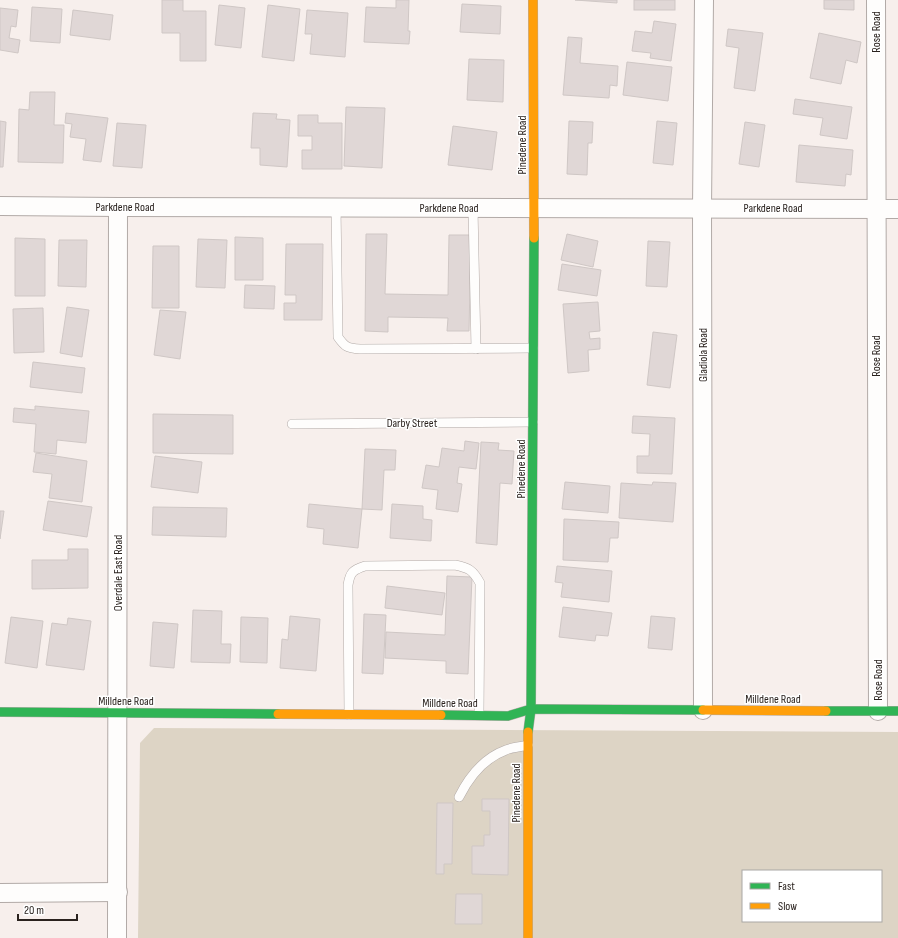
<svg xmlns="http://www.w3.org/2000/svg" width="898" height="938" font-family="'Sofia Sans Condensed',sans-serif">
<style>
.green{fill:#ddd4c5;fill-rule:evenodd}
.building{fill:#e0d7d6;stroke:#cfc7c5}
.lines{fill:none;stroke-linecap:round;stroke-linejoin:round}
.lane-casing{stroke:#b2aaa7;stroke-width:10}
.street-casing{stroke:#b2aaa7;stroke-width:20}
.fast-casing{stroke:#b2aaa7;stroke-width:10}
.slow-casing{stroke:#b2aaa7;stroke-width:10}
.lane{stroke:#fefdfc;stroke-width:9}
.street{stroke:#fefdfc;stroke-width:18}
.fast{stroke:#30b455;stroke-width:9}
.slow{stroke:#ff9f0a;stroke-width:9}
.labels{text-anchor:middle;stroke-width:3;stroke-linejoin:round;paint-order:stroke}
.street-label{font-size:12px;fill:#2a221e;stroke:#fff}
</style>
<rect width="100%" height="100%" fill="#f7efec"/>
<path class="green" d="M 154,728 L 898,732 L 898,938 L 138,938 L 140,743 ZM 743,871 L 881,871 L 881,921 L 743,921 Z"/>
<g class="building">
<polygon points="162,0 183,0 183,11 206,11 206,61 180,61 180,33 162,33"/>
<polygon points="396,0 409,0 408,31 410,31 409,44 364,42 366,7 396,8"/>
<polygon points="575,0 617,0 617,3"/>
<rect x="634" y="0" width="41" height="10"/>
<polygon points="824,0 854,0 854,10 824,9"/>
<polygon points="462,4 501,6 500,34 460,32"/>
<polygon points="219,5 245,8 241,48 215,45"/>
<polygon points="268,5 300,9 294,61 262,57"/>
<polygon points="32,7 62,9 60,43 30,41"/>
<polygon points="0,8 18,10 16,27 11,26 9,38 20,40 18,53 0,50"/>
<polygon points="73,10 113,15 110,40 70,35"/>
<polygon points="307,10 348,13 345,57 310,54 312,34 305,34"/>
<polygon points="654,21 676,24 671,61 650,58 651,53 632,51 635,31 652,33"/>
<polygon points="728,29 763,33 755,91 734,88 739,48 726,46"/>
<polygon points="819,33 861,42 857,63 846,60 841,84 810,78"/>
<polygon points="568,37 582,38 580,63 618,66 617,86 610,85 609,98 563,95"/>
<polygon points="469,59 504,60 503,102 467,100"/>
<polygon points="627,62 672,67 668,101 623,95"/>
<polygon points="30,92 55,92 54,125 64,125 63,163 18,162 19,109 29,110"/>
<polygon points="795,99 852,107 847,139 820,135 823,118 793,114"/>
<polygon points="346,107 385,108 382,168 344,166"/>
<polygon points="66,113 108,118 101,162 83,160 86,139 70,137 72,124 65,123"/>
<polygon points="253,113 277,114 276,119 290,120 287,167 260,165 260,148 251,148"/>
<polygon points="298,115 318,115 318,123 342,123 342,169 302,169 302,150 312,150 312,136 298,136"/>
<polygon points="0,121 6,122 3,167 0,167"/>
<polygon points="569,121 593,122 592,143 588,143 587,175 567,174"/>
<polygon points="657,121 677,123 673,165 653,163"/>
<polygon points="745,122 765,125 759,167 739,164"/>
<polygon points="117,123 146,125 142,168 113,166"/>
<polygon points="453,126 497,132 492,170 448,165"/>
<polygon points="799,145 853,150 851,175 846,174 845,186 796,182"/>
<polygon points="366,234 387,234 385,294 448,295 449,235 471,235 469,331 447,331 448,318 388,317 388,332 365,331"/>
<polygon points="567,234 598,241 593,267 561,260"/>
<polygon points="235,237 263,238 263,280 235,280"/>
<polygon points="15,238 45,239 45,296 15,296"/>
<polygon points="198,239 227,240 225,288 196,287"/>
<polygon points="59,240 87,240 86,287 58,286"/>
<polygon points="648,241 670,242 667,287 646,286"/>
<polygon points="286,244 323,244 322,320 284,320 284,303 296,303 296,295 285,295"/>
<polygon points="153,246 179,246 179,308 152,308"/>
<polygon points="562,264 601,270 597,296 558,290"/>
<polygon points="245,285 275,286 274,309 244,308"/>
<polygon points="598,302 600,331 589,332 590,339 600,338 600,349 588,350 589,371 568,373 563,304"/>
<polygon points="67,307 89,310 82,357 60,353"/>
<polygon points="43,308 44,352 14,353 13,309"/>
<polygon points="160,310 186,312 180,359 154,355"/>
<polygon points="653,332 677,335 670,388 647,385"/>
<polygon points="33,362 85,368 82,393 30,387"/>
<polygon points="35,406 89,411 86,443 57,440 56,454 34,452 36,424 13,422 14,408 35,410"/>
<polygon points="153,414 233,415 233,454 153,453"/>
<polygon points="633,416 675,418 672,474 637,473 637,456 649,456 650,434 632,433"/>
<polygon points="465,441 479,443 476,469 459,467 457,483 462,484 458,512 436,509 438,490 422,488 426,465 439,467 442,448 464,451"/>
<polygon points="481,442 499,443 498,450 514,451 512,484 500,483 497,545 476,543"/>
<polygon points="365,449 396,450 395,470 384,470 382,510 362,509"/>
<polygon points="36,453 87,461 82,502 49,498 52,474 33,472"/>
<polygon points="155,456 202,462 198,493 151,487"/>
<polygon points="565,482 610,486 608,513 562,509"/>
<polygon points="653,482 676,483 673,522 619,518 621,483 652,485"/>
<polygon points="48,501 92,507 87,537 43,530"/>
<polygon points="309,504 362,509 358,548 323,544 324,529 307,527"/>
<polygon points="392,504 423,506 423,519 432,520 431,541 390,538"/>
<polygon points="153,507 227,508 226,537 152,535"/>
<polygon points="0,511 4,511 0,539"/>
<polygon points="564,519 619,522 618,538 610,538 608,562 563,560"/>
<polygon points="68,549 88,549 88,588 32,589 32,560 68,560"/>
<polygon points="557,566 612,571 609,602 561,597 563,583 555,582"/>
<polygon points="447,576 472,577 468,674 446,673 446,661 385,658 386,632 445,635"/>
<polygon points="387,586 445,593 442,615 385,608"/>
<polygon points="563,607 612,613 608,636 596,635 595,641 559,637"/>
<polygon points="193,610 222,611 221,644 231,644 230,663 191,662"/>
<polygon points="364,614 386,615 383,674 362,673"/>
<polygon points="290,616 320,619 316,671 280,668 282,639 288,640"/>
<polygon points="651,616 675,618 672,650 648,648"/>
<polygon points="11,617 43,621 37,668 5,663"/>
<polygon points="241,617 268,618 267,663 240,662"/>
<polygon points="68,618 91,621 84,670 46,665 52,623 67,625"/>
<polygon points="153,622 178,624 174,668 150,666"/>
<polygon points="482,799 509,799 508,875 472,874 472,846 484,846 484,835 490,835 490,811 482,811"/>
<polygon points="437,803 453,803 452,864 444,864 444,874 436,874"/>
<polygon points="456,894 482,894 482,924 455,924"/>
</g>
<g class="lines">
<defs>
<g id="lane">
<path d="M 336,207 L 338,337 C 345,347 347,348 360,349 L 533,348"/>
<polyline points="473,208 476,349"/>
<polyline points="292,424 533,422"/>
<path d="M 349,715 L 348,585 C 350,572 353,570 365,566 L 455,565 C 469,568 473,570 480,583 L 479,715"/>
<path d="M 459,797 C 469,777 484,758 506,750 C 513,747 521,747 528,745"/>
</g>
<g id="street">
<polyline points="876,0 878,711"/>
<polyline points="0,206 118,207 898,209"/>
<polyline points="703,710 702,208 704,0"/>
<polyline points="0,893 118,892"/>
<polyline points="117,938 118,207"/>
</g>
<g id="fast">
<polyline points="826,711 898,711"/>
<polyline points="0,712 278,714"/>
<polyline points="441,715 508,716 531,709 703,710"/>
<polyline points="528,732 531,709 534,238"/>
</g>
<g id="slow">
<polyline points="533,0 534,238"/>
<polyline points="703,710 826,711"/>
<polyline points="278,714 441,715"/>
<polyline points="528,732 528,938"/>
</g>
</defs>
<use href="#lane" class="lane-casing"/>
<use href="#street" class="street-casing"/>
<use href="#fast" class="fast-casing"/>
<use href="#slow" class="slow-casing"/>
<use href="#lane" class="lane"/>
<use href="#street" class="street"/>
<use href="#fast" class="fast"/>
<use href="#slow" class="slow"/>
</g>
<g class="labels">
<g class="street-label">
<text transform="translate(876 32) rotate(-90)" y="4">Rose Road</text>
<text transform="translate(522 145) rotate(-90)" y="4">Pinedene Road</text>
<text x="125" y="211">Parkdene Road</text>
<text x="449" y="212">Parkdene Road</text>
<text x="773" y="212">Parkdene Road</text>
<text transform="translate(703 355) rotate(-90)" y="4">Gladiola Road</text>
<text transform="translate(876 356) rotate(-90)" y="4">Rose Road</text>
<text x="412" y="427">Darby Street</text>
<text transform="translate(521 469) rotate(-90)" y="4">Pinedene Road</text>
<text transform="translate(118 573) rotate(-90)" y="4">Overdale East Road</text>
<text transform="translate(878 680) rotate(-90)" y="4">Rose Road</text>
<text x="773" y="703">Milldene Road</text>
<text x="126" y="705">Milldene Road</text>
<text x="450" y="707">Milldene Road</text>
<text transform="translate(516 793) rotate(-90)" y="4">Pinedene Road</text>
</g>
</g>
<rect x="742" y="870" width="140" height="52" fill="#ffffff" stroke="#aaa7a5"/>
<rect x="750" y="883" width="20" height="6" fill="#30b455" stroke="#aaa7a5"/>
<text x="778" y="890" font-size="12" fill="#2a221e">Fast</text>
<rect x="750" y="903" width="20" height="6" fill="#ff9f0a" stroke="#aaa7a5"/>
<text x="778" y="910" font-size="12" fill="#2a221e">Slow</text>
<path d="M18 914v6h59v-6" fill="none" stroke="#2a221e" stroke-width="2"/>
<text x="24" y="914" font-size="12" fill="#2a221e" stroke="#ffffff" stroke-width="3" paint-order="stroke">20 m</text>
</svg>
